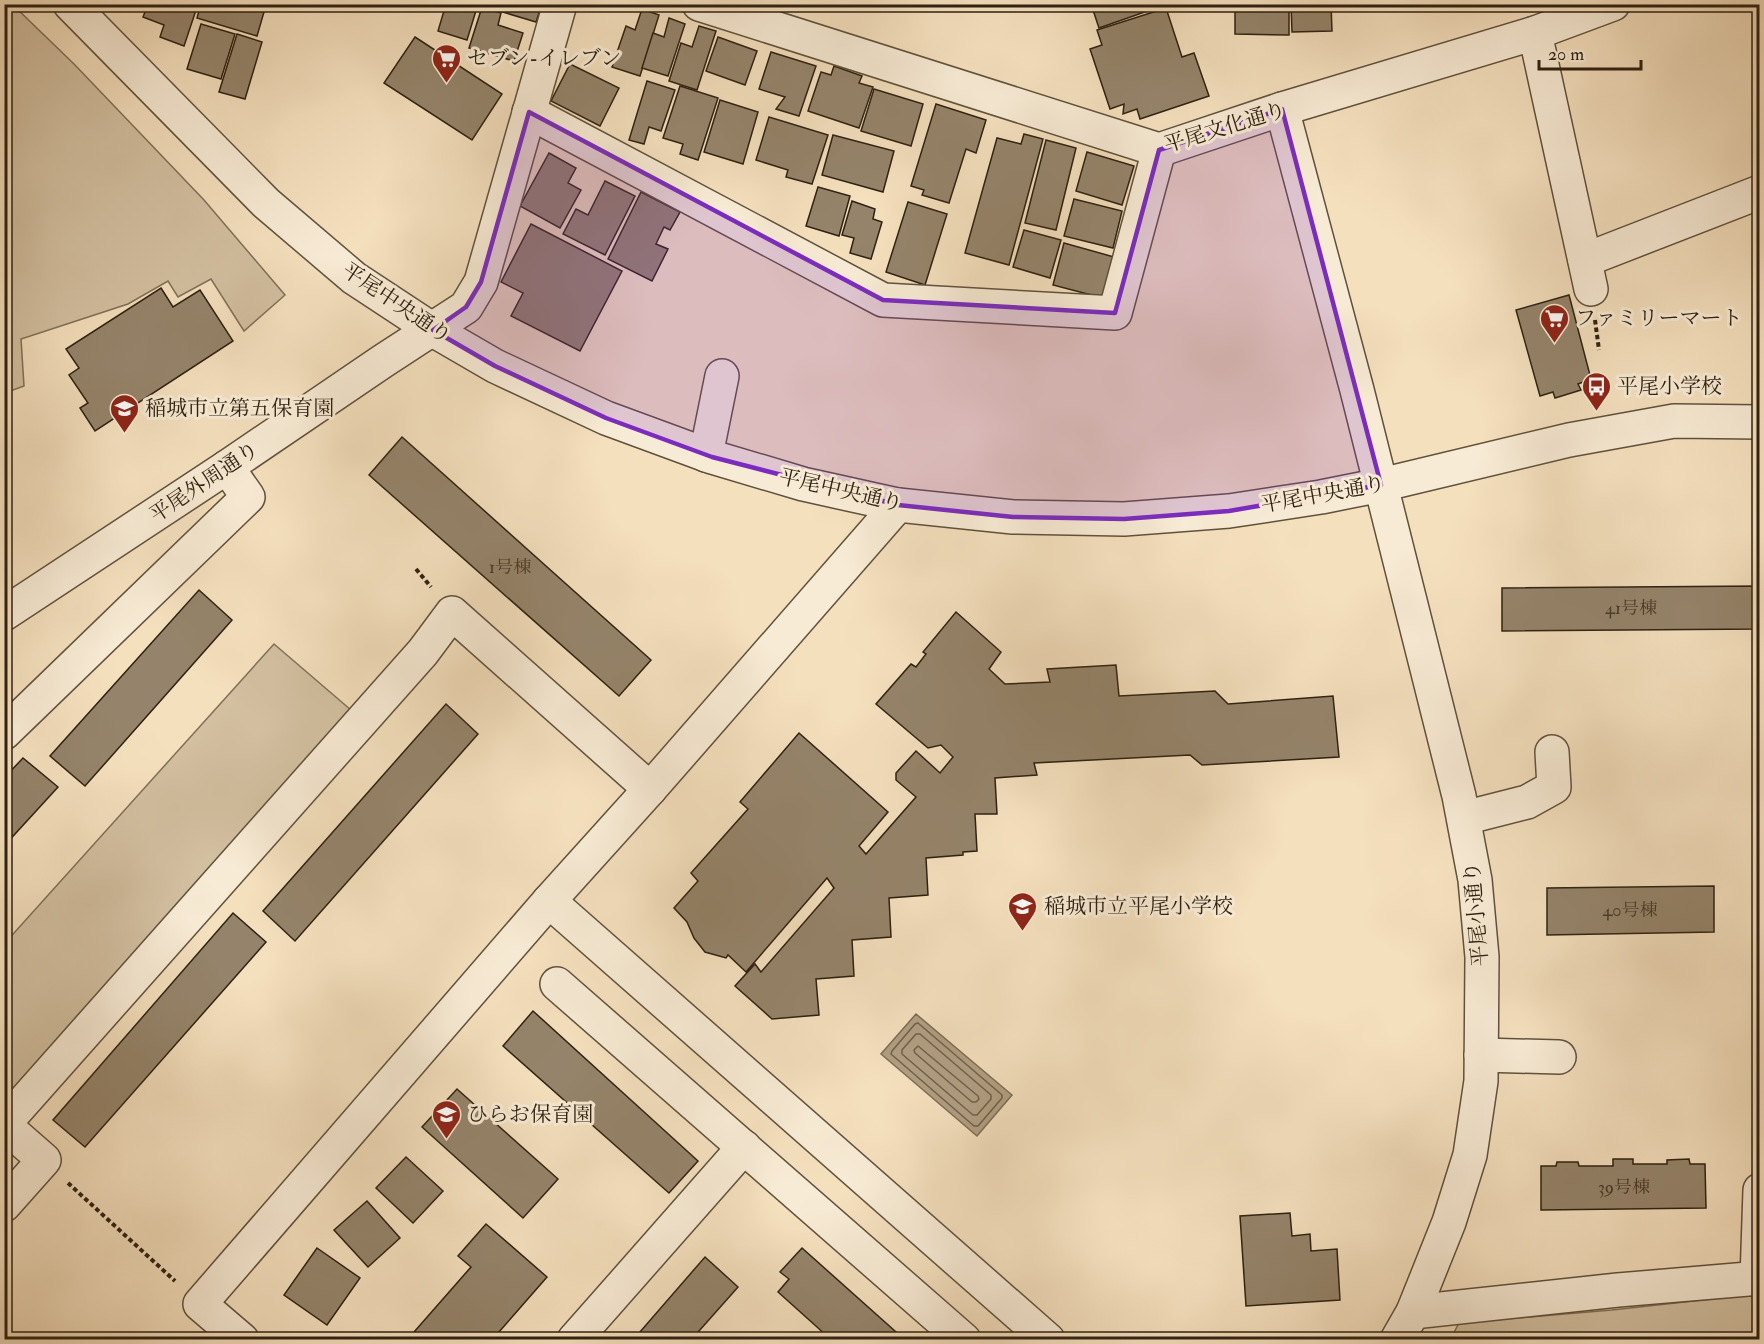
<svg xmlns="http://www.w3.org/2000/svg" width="1764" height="1344" font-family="'IM FELL Double Pica','Noto Serif JP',serif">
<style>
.green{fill:#d3c0a1;stroke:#807059;stroke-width:1.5}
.water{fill:#b19f83;stroke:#7d6d55;stroke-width:1.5}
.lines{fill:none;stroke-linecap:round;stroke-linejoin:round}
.shore{stroke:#70604a;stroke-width:1.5}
.building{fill:#95846b;stroke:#2e2111;stroke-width:1.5}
.minor-casing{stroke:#60513c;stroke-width:36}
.path{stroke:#2e2111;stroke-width:4;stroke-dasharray:4.5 3;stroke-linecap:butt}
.minor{stroke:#f8ebd5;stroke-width:33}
.marked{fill:#7b2cbf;fill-opacity:0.2;stroke:#7b2cbf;stroke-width:4.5;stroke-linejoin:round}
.labels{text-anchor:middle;stroke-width:6;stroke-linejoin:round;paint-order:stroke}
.number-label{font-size:18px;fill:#483a28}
.poi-label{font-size:21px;fill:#2e2111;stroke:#f8ebd5;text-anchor:start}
.street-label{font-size:21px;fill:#2e2111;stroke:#f8ebd5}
</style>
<rect width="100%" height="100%" fill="#f5e0be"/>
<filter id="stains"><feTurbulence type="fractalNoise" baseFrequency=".00333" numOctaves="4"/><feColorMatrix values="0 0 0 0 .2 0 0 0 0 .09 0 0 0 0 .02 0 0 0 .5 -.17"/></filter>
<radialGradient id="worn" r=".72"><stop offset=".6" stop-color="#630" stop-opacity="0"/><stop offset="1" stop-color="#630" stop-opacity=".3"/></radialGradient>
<g class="green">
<polygon points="4,5 13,5 74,64 204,200 285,295 244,331 211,279 178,297 168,281 128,304 21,339 24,386 5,393"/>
<polygon points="274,644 351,710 5,1105 5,943"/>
<polygon points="1759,1292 1759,1339 1450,1340 1459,1323 1612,1310 1739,1296"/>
</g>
<polygon class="water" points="916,1014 1012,1095 977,1136 881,1054"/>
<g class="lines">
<g class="shore">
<polygon points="918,1023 1002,1095 1002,1098 978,1126 974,1126 891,1054 892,1051 915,1024"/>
<polygon points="916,1034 920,1034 991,1095 991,1099 977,1115 973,1115 902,1054 902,1050"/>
<polygon points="918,1046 978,1096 979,1099 976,1102 972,1102 915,1053 914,1050"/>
</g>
</g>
<g class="building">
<polygon points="139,4 198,4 184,46 160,37 164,25 143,17 147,7"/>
<polygon points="201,4 237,4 264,12 257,36 197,18"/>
<polygon points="250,4 274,4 272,11"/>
<polygon points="446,4 478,4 467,40 438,31"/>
<polygon points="486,4 542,4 536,22 486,7"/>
<polygon points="1091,4 1158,4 1159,7 1099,28"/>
<polygon points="1235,4 1289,4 1289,35 1235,34"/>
<polygon points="1291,4 1331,4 1332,31 1292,32"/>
<polygon points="482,7 501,13 498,25 523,33 514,61 469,48"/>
<polygon points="1166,8 1182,57 1194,53 1209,96 1140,119 1137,109 1123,114 1124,104 1110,109 1090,49 1102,45 1097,30"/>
<polygon points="642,9 659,15 640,76 612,67 626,26 635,30"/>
<polygon points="669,18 685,24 668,76 642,68 653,33 664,37"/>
<polygon points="201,24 235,34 221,79 187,69"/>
<polygon points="699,26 716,31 697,90 669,81 681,43 692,47"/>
<polygon points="237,34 262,42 245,99 219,92"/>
<polygon points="415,37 502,94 472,140 384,83"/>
<polygon points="718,37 757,51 745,85 706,71"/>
<polygon points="771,52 816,66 799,116 776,109 785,97 759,89"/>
<polygon points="570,64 619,88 600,126 551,101"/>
<polygon points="834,66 862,76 859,83 873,87 859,128 808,111 821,72 831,75"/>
<polygon points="647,81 675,90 661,131 649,127 644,144 629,140"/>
<polygon points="680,86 718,98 698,160 680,154 683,144 663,138"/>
<polygon points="874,89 923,104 911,146 861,131"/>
<polygon points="720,100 758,112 743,164 704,152"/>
<polygon points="936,104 986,120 976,153 966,149 949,203 922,195 924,190 911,186"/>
<polygon points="769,117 828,135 812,184 786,177 788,170 756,160"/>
<polygon points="1024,134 1043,139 1009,265 965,253 997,138 1021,144"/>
<polygon points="833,135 894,151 883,192 822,175"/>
<polygon points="1046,140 1076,148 1056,230 1025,223"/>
<polygon points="1087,152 1134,166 1122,205 1076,191"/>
<polygon points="549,153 576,168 568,183 581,190 560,228 520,206"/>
<polygon points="605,181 635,196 605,255 563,234 576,209 588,215"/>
<polygon points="818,187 850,196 839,236 806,226"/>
<polygon points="641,192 680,212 670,230 664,227 656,244 668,249 652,281 608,259"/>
<polygon points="1074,199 1122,211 1113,248 1064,236"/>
<polygon points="852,201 875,209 873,219 882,222 871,259 850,253 854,238 842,235"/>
<polygon points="908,202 947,214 925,285 886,272"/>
<polygon points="531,224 622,271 580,351 511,316 523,293 501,282"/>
<polygon points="1024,230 1061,240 1050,278 1013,267"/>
<polygon points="1064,243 1114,257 1103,298 1053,285"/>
<polygon points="161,288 173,307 200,290 233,341 95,431 80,408 88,403 69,375 79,368 66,349"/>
<polygon points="1569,295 1591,379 1578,384 1581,390 1555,398 1553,392 1540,396 1516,310"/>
<polygon points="402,437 651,660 619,696 369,475"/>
<polygon points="1760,586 1760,629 1502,631 1502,588"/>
<polygon points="199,590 232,620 85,786 50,756"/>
<polygon points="956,612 1001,652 989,669 1005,684 1050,682 1047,669 1116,665 1119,696 1215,691 1228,704 1333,696 1339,757 1202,765 1190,755 1034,763 1037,775 995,778 997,814 975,814 977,851 963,852 963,855 926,858 928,895 889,898 891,937 852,940 854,976 816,979 819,1015 772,1019 735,986 755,964 761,972 834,888 827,878 746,972 728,955 726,958 705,952 694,938 687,922 674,908 698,881 691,873 748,809 740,802 799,733 888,812 859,846 866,854 916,797 896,780 896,773 916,751 940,773 953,757 941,745 928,748 876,704 911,664 916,667 926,654 923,652"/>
<polygon points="446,704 478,734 295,941 263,911"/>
<polygon points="23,758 58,787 4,846 4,778"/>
<polygon points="1714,886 1714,932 1547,935 1547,888"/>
<polygon points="233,913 266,942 85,1147 53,1120"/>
<polygon points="533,1011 698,1161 669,1193 503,1046"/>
<polygon points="457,1089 558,1179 523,1218 422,1127"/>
<polygon points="406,1157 443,1191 413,1223 376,1188"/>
<polygon points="1613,1159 1633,1159 1633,1164 1667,1164 1667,1160 1689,1159 1690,1164 1705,1164 1706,1208 1541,1210 1541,1166 1556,1166 1557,1162 1578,1162 1579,1166 1613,1166"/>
<polygon points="367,1201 400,1238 368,1267 334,1230"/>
<polygon points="1290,1213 1292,1236 1310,1234 1311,1251 1337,1249 1340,1300 1246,1306 1240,1216"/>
<polygon points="486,1224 547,1277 492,1340 407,1340 471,1267 458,1256"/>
<polygon points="317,1248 360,1278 327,1325 284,1295"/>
<polygon points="802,1248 905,1340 831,1340 817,1327 778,1292 789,1279 780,1272"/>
<polygon points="705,1257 738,1287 691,1340 633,1340"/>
</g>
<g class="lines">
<defs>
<g id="minor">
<polyline points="70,4 266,203 354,278 433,330 495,366 606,418 712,457 803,484 898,505 1013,517 1124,519 1229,511 1321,497 1381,485 1569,440 1674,421 1760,422"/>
<polyline points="699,4 1159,150 1282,109 1535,33 1613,4"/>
<polyline points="1535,33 1591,289"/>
<polyline points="1282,109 1357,390 1459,796 1475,880 1482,957 1481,1081 1470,1155 1449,1222 1413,1312 1397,1340"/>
<polyline points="529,112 883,300 1115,313 1159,150"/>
<polyline points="1585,260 1760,192"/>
<polyline points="706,455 722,376"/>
<polyline points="4,614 227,467 383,361 466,307 481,282 560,4"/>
<polyline points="4,733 248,497 227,467"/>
<polyline points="1464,818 1527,802 1554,787 1552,752"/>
<polyline points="549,901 1048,1340"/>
<polyline points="557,984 964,1340"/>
<polyline points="1481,1055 1559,1057"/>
<polyline points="4,1124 423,652 452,613 650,789"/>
<polyline points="4,1125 44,1160 4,1205"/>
<polyline points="1757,1279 1760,1190"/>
<polyline points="1413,1312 1618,1290 1760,1278"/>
<polyline points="242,1340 200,1304 549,901 650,789 898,505"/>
<polyline points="574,1340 744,1147"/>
</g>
</defs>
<use href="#minor" class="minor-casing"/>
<g class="path">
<polyline points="1595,320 1599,350"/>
<polyline points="416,569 431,587"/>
<polyline points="68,1183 175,1281"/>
</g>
<use href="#minor" class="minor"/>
</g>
<path class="marked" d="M 1282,109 L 1381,485 L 1229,511 L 1124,519 L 1013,517 L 898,505 L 712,457 L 606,418 L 495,366 L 433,330 L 466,307 L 481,282 L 529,112 L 883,300 L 1115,313 L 1159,150 Z"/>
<defs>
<symbol id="supermarket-pin" viewBox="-11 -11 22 30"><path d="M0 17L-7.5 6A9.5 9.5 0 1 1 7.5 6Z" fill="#8f2418" stroke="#f8ebd5"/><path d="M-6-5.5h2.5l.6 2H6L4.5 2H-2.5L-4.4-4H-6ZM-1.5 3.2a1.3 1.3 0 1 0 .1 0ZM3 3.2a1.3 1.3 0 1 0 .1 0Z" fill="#fff"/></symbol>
<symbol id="bus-pin" viewBox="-11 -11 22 30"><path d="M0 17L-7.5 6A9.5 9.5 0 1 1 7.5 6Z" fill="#8f2418" stroke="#f8ebd5"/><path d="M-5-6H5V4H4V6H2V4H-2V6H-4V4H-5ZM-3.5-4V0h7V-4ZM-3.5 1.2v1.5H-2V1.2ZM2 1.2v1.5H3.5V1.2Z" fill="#fff"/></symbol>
<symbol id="school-pin" viewBox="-11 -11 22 30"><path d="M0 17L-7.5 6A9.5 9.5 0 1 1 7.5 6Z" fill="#8f2418" stroke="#f8ebd5"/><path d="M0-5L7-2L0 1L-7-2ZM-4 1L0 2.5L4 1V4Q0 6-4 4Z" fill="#fff"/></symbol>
</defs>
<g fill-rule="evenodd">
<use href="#supermarket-pin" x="430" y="42" width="33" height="45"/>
<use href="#supermarket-pin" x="1538" y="302" width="33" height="45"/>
<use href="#bus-pin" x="1580" y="370" width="33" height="45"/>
<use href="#school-pin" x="108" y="392" width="33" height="45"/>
<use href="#school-pin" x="1006" y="890" width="33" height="45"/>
<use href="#school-pin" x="430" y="1098" width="33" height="45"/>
</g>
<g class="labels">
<g class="number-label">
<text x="510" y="573">1号棟</text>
<text x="1631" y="614">41号棟</text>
<text x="1630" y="916">40号棟</text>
<text x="1624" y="1193">39号棟</text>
</g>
<g class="poi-label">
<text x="467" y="65">セブン-イレブン</text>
<text x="1575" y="325">ファミリーマート</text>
<text x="1617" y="393">平尾小学校</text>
<text x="145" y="415">稲城市立第五保育園</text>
<text x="1044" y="913">稲城市立平尾小学校</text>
<text x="467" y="1121">ひらお保育園</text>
</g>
<g class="street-label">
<text transform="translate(1225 127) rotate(-17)" y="7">平尾文化通り</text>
<text transform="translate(397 303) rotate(34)" y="7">平尾中央通り</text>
<text transform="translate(204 482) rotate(-34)" y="7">平尾外周通り</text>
<text transform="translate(841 490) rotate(13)" y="7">平尾中央通り</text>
<text transform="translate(1323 494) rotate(-10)" y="7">平尾中央通り</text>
<text transform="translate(1476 914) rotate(-95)" y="7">平尾小通り</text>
</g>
</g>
<rect width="1764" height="1344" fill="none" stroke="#f5e0be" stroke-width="24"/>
<rect x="6" y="6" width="1752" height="1332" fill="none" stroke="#2e2111" stroke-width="3"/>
<rect x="12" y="12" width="1740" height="1320" fill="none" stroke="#2e2111" stroke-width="1.5"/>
<path d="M1539 60v9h102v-9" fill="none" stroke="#2e2111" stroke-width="3"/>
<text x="1548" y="60" font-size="18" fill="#2e2111" stroke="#f8ebd5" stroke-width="4.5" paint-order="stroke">20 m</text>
<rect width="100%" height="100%" filter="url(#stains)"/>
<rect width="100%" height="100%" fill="url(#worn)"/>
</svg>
